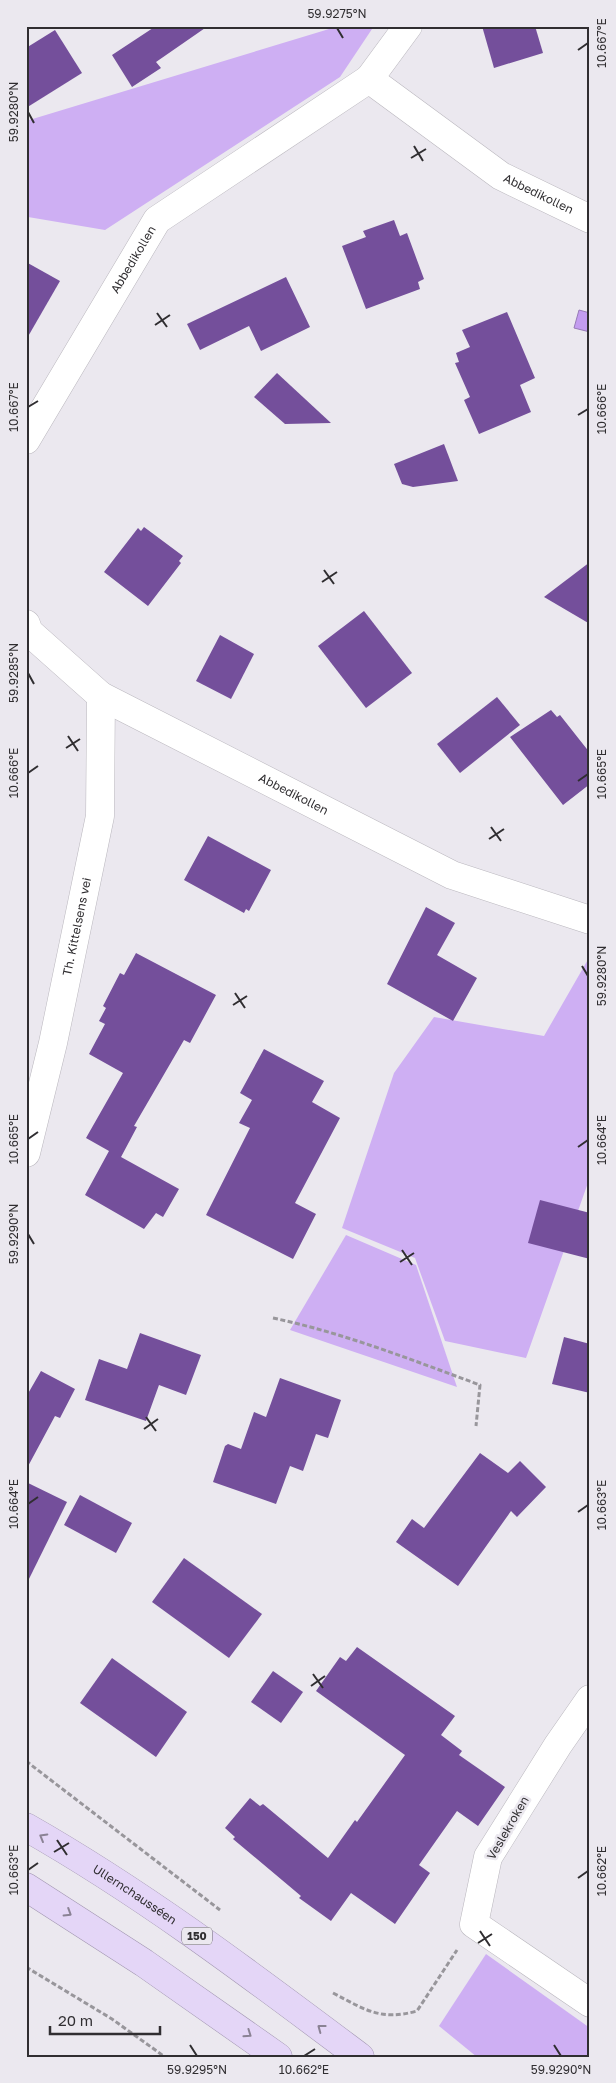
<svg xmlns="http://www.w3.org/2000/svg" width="616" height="2083" font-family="'Golos Text',sans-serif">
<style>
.green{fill:#ceaff3}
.water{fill:#c39cf0;stroke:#977bb7}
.building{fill:#744f9b}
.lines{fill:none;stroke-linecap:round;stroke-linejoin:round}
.minor-casing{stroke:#bab7be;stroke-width:29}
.trunk-casing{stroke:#a195b0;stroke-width:29}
.path{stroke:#98969b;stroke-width:3;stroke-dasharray:5 2.5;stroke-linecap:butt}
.minor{stroke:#fff;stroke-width:28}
.trunk{stroke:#e4d6f7;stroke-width:28}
.oneway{stroke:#8a8294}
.ticks{fill:none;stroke:#302e31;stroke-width:2}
.labels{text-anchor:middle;stroke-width:5;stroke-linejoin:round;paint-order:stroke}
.shield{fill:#ebe8ef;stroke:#68666a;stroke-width:1}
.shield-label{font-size:11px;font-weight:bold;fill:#302e31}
.street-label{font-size:12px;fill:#302e31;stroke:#ebe8ef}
.neatline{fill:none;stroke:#302e31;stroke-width:2}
.ticks-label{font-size:12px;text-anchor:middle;fill:#302e31}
</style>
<rect width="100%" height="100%" fill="#ebe8ef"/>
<g class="green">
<polygon points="339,26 374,26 340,77 105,230 28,217 26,219 26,121"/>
<polygon points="590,956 590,1177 526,1358 445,1341 415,1258 342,1228 394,1073 434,1017 544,1036"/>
<polygon points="346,1235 416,1265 457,1387 290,1330"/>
<polygon points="486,1954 590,2028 590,2057 477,2057 439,2026"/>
</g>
<polygon class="water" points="579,310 590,313 590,332 574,328"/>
<g class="building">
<polygon points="156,26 208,26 156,62 161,68 132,87 112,55"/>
<polygon points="482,26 535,26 543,53 494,68"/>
<polygon points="55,30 82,73 26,108 26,48"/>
<polygon points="394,220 400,236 407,233 424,279 418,282 420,289 366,309 342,246 366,237 363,231"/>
<polygon points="26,262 60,281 26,340"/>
<polygon points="286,277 310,327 261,351 249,326 200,350 187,324"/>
<polygon points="507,312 535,378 520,385 531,412 479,434 464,400 470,397 455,363 459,362 456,353 470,347 462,330"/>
<polygon points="277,373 331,423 285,424 254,397"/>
<polygon points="444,444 458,481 413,487 402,484 394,464"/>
<polygon points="144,527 183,556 179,561 181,563 148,606 104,572 138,528 141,531"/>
<polygon points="590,562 590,624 544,597"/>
<polygon points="364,611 412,673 366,708 318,646"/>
<polygon points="220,635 254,654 231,699 196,681"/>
<polygon points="497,697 520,725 460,773 437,744"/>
<polygon points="551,710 557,717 560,715 590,753 590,784 563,805 510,737"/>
<polygon points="208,836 271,870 249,911 246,909 244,913 184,880"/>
<polygon points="426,907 455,923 437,955 477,978 453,1021 387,984"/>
<polygon points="136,953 216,995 190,1043 184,1040 134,1126 137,1127 121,1157 179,1189 163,1217 156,1213 144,1229 85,1195 109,1151 86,1138 123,1073 89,1054 105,1024 99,1021 106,1008 103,1006 120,973 124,975"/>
<polygon points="264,1049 324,1081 312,1102 340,1118 295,1203 316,1214 293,1259 206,1215 250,1128 239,1123 252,1100 240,1093"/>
<polygon points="540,1200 590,1213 590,1259 528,1243"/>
<polygon points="140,1333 201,1355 186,1395 159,1385 146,1421 85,1400 99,1359 127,1369"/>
<polygon points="564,1337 590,1344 590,1393 552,1384"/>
<polygon points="41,1371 75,1389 60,1418 55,1416 26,1470 26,1397"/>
<polygon points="280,1378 341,1400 328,1438 316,1434 303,1471 290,1466 276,1504 213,1482 225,1446 228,1444 241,1449 254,1412 266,1417"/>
<polygon points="480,1453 508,1473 520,1461 546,1487 517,1517 511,1511 458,1586 396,1542 412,1519 424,1528"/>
<polygon points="26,1482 67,1502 26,1585"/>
<polygon points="80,1495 132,1523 116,1553 64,1525"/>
<polygon points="184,1558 262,1614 229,1658 152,1602"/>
<polygon points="357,1647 455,1716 441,1735 462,1751 459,1755 505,1787 478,1826 457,1811 419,1865 430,1873 395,1924 351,1893 331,1921 299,1898 301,1896 233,1839 235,1837 225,1828 250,1798 260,1806 263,1804 328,1858 355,1820 357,1822 405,1755 316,1691 340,1657 346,1661"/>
<polygon points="112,1658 187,1712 156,1757 80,1703"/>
<polygon points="273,1671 303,1692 281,1723 251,1702"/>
</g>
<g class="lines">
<defs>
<g id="minor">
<polyline points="369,79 408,26"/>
<path id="s1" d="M 26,440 L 157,220 L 369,79 L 501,176 L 590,219"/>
<path id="s2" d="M 26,624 L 29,632 L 101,696 L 452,875 L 590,920"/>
<path id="s3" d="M 26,1153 L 53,1043 L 100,816 L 101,696"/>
<polyline points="590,1699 558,1745 488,1857 474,1924 590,2003"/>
</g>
<g id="trunk">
<path id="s4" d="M 26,1827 C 144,1894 252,1976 360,2057"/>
<polyline points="26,1887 144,1963 278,2057"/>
</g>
</defs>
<use href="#minor" class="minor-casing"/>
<use href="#trunk" class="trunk-casing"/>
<g class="path">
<path d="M 273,1318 C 344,1333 412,1360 480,1385 L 476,1426"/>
<polyline points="26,1761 220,1910"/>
<polyline points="26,1967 112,2019 165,2057"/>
<path d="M 333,1993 C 366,2010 380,2021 417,2011 L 457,1950"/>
</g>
<use href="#minor" class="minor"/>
<use href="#trunk" class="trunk"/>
</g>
<defs><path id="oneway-chevron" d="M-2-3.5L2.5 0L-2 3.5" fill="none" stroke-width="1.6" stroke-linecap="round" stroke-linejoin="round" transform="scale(1.25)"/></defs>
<g class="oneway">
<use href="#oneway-chevron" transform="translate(43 1837) rotate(-150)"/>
<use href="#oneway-chevron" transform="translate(68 1913) rotate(32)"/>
<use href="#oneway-chevron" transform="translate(321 2028) rotate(-143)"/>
<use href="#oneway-chevron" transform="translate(248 2034) rotate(35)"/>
</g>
<path class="ticks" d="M 337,28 L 343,38M 578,50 L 588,43M 28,112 L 34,123M 414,146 L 423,161M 411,158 L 426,149M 157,313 L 167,327M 155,325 L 170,315M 28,407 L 38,401M 578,415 L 588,409M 324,570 L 334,584M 322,582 L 337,572M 28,673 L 34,684M 68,736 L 78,751M 66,748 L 80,739M 28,773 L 38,766M 578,781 L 588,774M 491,827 L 501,841M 489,839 L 504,829M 582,966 L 588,976M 235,993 L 245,1008M 233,1005 L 247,996M 28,1139 L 38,1132M 578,1147 L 588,1140M 28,1234 L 34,1244M 402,1250 L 412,1265M 400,1262 L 414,1253M 146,1417 L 156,1431M 144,1429 L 158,1419M 28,1504 L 38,1497M 578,1512 L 588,1505M 313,1674 L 323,1688M 311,1686 L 325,1676M 57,1840 L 67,1855M 54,1852 L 69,1843M 28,1870 L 38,1863M 578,1878 L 588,1871M 480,1931 L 490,1946M 478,1943 L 492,1934M 190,2045 L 197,2056M 554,2045 L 561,2056M 304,2056 L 315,2049"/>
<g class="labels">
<rect class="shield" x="182" y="1927.5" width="30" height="17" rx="4"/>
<g class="shield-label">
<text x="197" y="1940">150</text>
</g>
<g class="street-label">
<text dy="4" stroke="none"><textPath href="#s1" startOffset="716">Abbedikollen</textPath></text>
<text dy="4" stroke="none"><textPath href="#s1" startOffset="210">Abbedikollen</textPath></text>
<text dy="4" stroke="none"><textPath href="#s2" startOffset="321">Abbedikollen</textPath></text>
<text dy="4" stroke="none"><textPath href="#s3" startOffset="232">Th. Kittelsens vei</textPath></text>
<text transform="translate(508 1828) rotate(-60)" y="4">Veslekroken</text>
<text dy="4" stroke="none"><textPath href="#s4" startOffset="128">Ullernchausséen</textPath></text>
</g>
</g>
<rect width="616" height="2083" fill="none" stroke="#ebe8ef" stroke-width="55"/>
<path d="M50 2026v8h110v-8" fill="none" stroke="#302e31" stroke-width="2.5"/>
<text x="58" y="2026" font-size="15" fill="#302e31" stroke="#ebe8ef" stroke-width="4" paint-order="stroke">20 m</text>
<rect x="28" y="28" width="560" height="2028" class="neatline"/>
<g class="ticks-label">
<text x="337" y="18">59.9275°N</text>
<text transform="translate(602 43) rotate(-90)" y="4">10.667°E</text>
<text transform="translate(14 112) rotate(-90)" y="4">59.9280°N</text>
<text transform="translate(14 407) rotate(-90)" y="4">10.667°E</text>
<text transform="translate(602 409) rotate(-90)" y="4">10.666°E</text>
<text transform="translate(14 673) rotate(-90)" y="4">59.9285°N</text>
<text transform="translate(14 773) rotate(-90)" y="4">10.666°E</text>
<text transform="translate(602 774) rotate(-90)" y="4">10.665°E</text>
<text transform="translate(602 976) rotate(-90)" y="4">59.9280°N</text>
<text transform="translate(14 1139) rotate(-90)" y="4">10.665°E</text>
<text transform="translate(602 1140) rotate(-90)" y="4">10.664°E</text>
<text transform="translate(14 1234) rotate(-90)" y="4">59.9290°N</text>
<text transform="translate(14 1504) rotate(-90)" y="4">10.664°E</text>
<text transform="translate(602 1505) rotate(-90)" y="4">10.663°E</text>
<text transform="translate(14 1870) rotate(-90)" y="4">10.663°E</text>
<text transform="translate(602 1871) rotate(-90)" y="4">10.662°E</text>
<text x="197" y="2074">59.9295°N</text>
<text x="304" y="2074">10.662°E</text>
<text x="561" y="2074">59.9290°N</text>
</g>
</svg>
